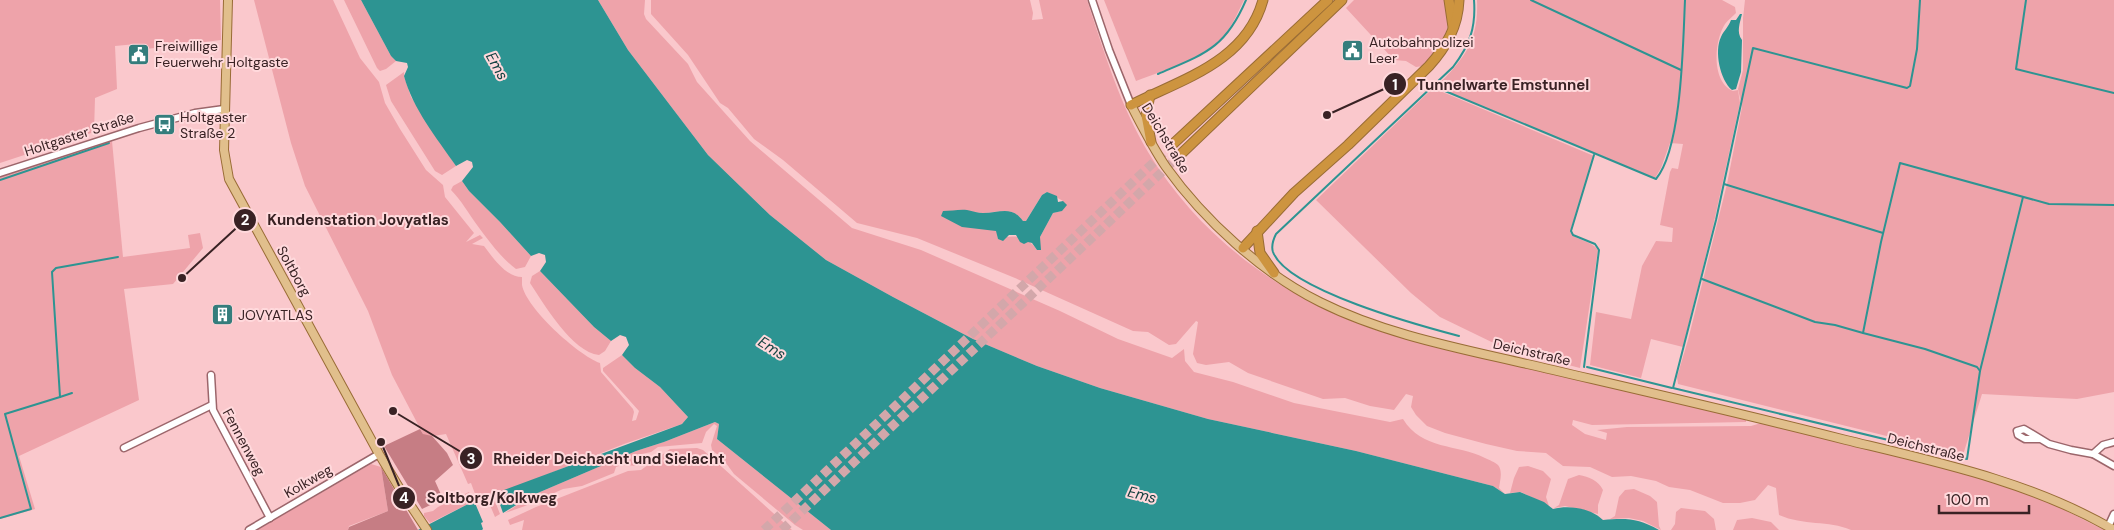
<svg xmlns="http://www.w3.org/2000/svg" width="2114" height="530" font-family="'DM Sans',sans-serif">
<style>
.green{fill:#eea3aa;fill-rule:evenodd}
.forest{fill:#c67d84}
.water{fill:#2d9492}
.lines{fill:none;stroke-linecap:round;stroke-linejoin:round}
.stream{stroke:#2d9492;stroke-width:2}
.highway-tunnel{stroke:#d3a7aa;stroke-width:9;stroke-dasharray:9 4.5;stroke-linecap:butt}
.minor-casing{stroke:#9c666b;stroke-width:9}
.major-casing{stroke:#996c36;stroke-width:10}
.highway-casing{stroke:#996c36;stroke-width:11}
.minor{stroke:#fff;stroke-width:6}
.major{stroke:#e1bf8c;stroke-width:8}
.highway{stroke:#cd943f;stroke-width:9}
.labels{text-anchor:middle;stroke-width:4;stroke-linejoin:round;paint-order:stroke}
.poi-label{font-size:14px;fill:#392224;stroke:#ffd9dc;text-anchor:start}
.street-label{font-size:14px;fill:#392224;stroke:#ffd9dc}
.water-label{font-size:15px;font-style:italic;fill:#164342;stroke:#ffd9dc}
.leader{fill:none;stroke:#392224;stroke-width:2}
.callout-dot{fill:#392224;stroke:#ffd9dc;stroke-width:2}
.mark-label{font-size:15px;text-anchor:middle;font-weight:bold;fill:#fff}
.callout-label{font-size:15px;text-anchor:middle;font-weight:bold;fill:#392224;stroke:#ffd9dc;stroke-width:4;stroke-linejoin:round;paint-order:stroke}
</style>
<rect width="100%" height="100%" fill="#fac8cc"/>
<g class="green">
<polygon points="0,0 220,0 221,40 146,49 136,44 115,46 117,89 95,98 94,132 0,163"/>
<path d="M 254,0 L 333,0 L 360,58 L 379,82 L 385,103 L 400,129 L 426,170 L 443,185 L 445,197 L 474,233 L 466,242 L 480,235 L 483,238 L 472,244 L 484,246 C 493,258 506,277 522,277 C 522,280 522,282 522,285 C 526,308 578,355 600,363 L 601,372 L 633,409 L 634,412 L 632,421 L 636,420 L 639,411 L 603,371 L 603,368 L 622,355 L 635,368 L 660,387 L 688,417 L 682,424 L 624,444 L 493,496 L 500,514 L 495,517 L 487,498 L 478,502 L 471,483 L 468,484 L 446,434 L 427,437 L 423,434 L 392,375 L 368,311 L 305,186 L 291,143 Z"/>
<polygon points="344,0 361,0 391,56 396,61 386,69 380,71 377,68"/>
<path d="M 598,0 L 645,0 L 644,14 L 646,19 L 688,64 L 697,82 L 750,141 L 852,228 L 921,250 L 1060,311 L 1118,339 L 1172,358 L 1184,349 L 1185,361 L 1194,372 L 1233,382 L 1294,403 L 1390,422 L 1403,419 C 1422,450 1457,444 1485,458 C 1489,460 1495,462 1498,465 C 1503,471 1500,481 1499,488 L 1504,493 L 1493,486 L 1356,451 L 1208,419 L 1100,388 L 1037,366 L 973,339 L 893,297 L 826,260 L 770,215 L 708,155 L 628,50 Z"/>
<path d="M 651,0 L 1030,0 L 1033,13 L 1032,20 L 1043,19 L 1039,0 L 1087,0 C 1104,52 1120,105 1148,152 C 1200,238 1283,298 1376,330 C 1421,345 1469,354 1515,365 C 1592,384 1669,401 1746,418 L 1746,422 L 1592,425 L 1573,420 L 1572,425 L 1585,434 L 1606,440 L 1607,433 L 1597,430 L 1627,427 L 1751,426 L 1761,423 L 1958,471 L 2041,498 L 2104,530 L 1851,530 C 1828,520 1804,526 1779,515 L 1776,488 L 1768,485 L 1755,500 L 1740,503 L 1723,503 L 1690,490 L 1669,487 L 1656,481 L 1631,476 L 1612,477 L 1590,467 L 1563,466 L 1546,453 L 1517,451 L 1486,444 L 1445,433 L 1427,426 L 1416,415 L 1411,407 L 1413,396 L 1406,394 L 1394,410 L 1370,406 L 1345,398 L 1323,399 L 1248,373 L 1229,362 L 1206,365 L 1197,363 L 1193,354 L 1198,322 L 1196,321 L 1176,344 L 1169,345 L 1148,332 L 1133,331 L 1015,278 L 917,238 L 857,223 L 783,160 L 754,139 L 728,108 L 720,103 L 688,55 L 651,14 ZM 1047,192 L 1063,201 L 1061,211 L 1053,213 L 1040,237 L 1037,250 C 1028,236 1014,234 998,239 L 997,231 L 956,211 C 966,210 974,213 983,213 C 998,213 1013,206 1023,221 L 1026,221 L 1042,195 Z"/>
<path d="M 1104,0 L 1244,0 C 1237,14 1231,29 1220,40 C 1198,61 1164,70 1136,81 Z"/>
<path d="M 1354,0 L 1445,0 C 1457,26 1439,46 1423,66 L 1416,67 L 1406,61 L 1394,60 L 1346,8 Z"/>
<path d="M 1477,0 L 1722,0 L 1735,7 L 1736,13 C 1733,16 1728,20 1725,24 C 1714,41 1711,82 1733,91 L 1738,90 L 1740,103 L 1712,231 L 1683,347 L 1651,339 L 1641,378 L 1590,365 L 1596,312 L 1631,319 L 1642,266 L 1656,241 L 1672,242 L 1673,228 L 1660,225 L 1670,172 L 1672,168 L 1678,169 L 1683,144 L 1670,143 L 1661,168 L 1655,178 L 1436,87 C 1464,59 1479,41 1477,0 Z"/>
<polygon points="1745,0 2114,0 2114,392 2077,399 1982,394 1963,455 1678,384 1677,377 1688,340 1727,184 1742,107 1738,89 1743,70 1743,18"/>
<polygon points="404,72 404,76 411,97 456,166 442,175 435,171 391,101 386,85"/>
<path d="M 1433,88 L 1594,156 L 1570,232 C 1576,241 1591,240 1598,250 L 1580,368 L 1506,349 L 1440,317 L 1411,293 L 1316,200 Z"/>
<polygon points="112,141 123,257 190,248 188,235 200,233 203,248 173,284 124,289 139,400 19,456 35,509 0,519 0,177"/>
<path d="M 462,181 L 469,191 L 500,222 L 531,256 L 525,267 L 516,269 C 501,258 488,240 477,225 C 468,213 462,201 451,190 L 453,186 Z"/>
<path d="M 540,271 L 594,327 L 611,341 L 605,351 L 599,355 C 572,352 544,304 530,283 L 532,276 Z"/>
<polygon points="715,422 719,424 717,439 831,530 803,530 795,525 734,474 723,459 712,450 711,445 717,426 714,424 706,432 702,443 658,447 651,452 637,455 633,460 645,461 639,466 622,465 616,467 614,473 582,486 563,489 525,506 505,513 533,495 636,451 664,442"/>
<polygon points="697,448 703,450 792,530 522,530 524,520 510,525 508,520 536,507 628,471 641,470 670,449"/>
<polygon points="371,464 381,467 388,511 349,526 348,530 257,530"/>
<polygon points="1528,466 1543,471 1551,479 1546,497 1549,506 1521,492 1510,493 1514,478 1519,467"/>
<path d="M 1579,475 C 1589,477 1598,480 1603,490 L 1598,505 L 1598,514 L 1565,506 L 1554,508 L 1559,505 L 1568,479 Z"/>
<polygon points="1634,489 1650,496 1657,502 1659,526 1661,530 1643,521 1629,518 1610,519 1615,516 1619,497 1625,490"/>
<polygon points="469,492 472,502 430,523 424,516 424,513 433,511 438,507"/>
<polygon points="1681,508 1705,511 1714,519 1716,530 1671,530 1675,524 1676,512"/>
<polygon points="1752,518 1771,522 1779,530 1733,530 1737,520"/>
</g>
<g class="forest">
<polygon points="420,429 423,434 432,436 447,453 453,465 435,481 443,499 422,509 384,446"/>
<polygon points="381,467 418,530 348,530 349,527 388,511"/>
</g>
<g class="water">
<path d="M 361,0 L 598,0 L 628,50 L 708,155 L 770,215 L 826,260 L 893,297 L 973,339 L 1037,366 L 1100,388 L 1208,419 L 1356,451 L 1493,486 L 1505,494 L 1520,492 L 1544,502 L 1553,509 C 1569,505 1591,508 1603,520 C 1626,518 1638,518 1659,530 L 831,530 L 717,439 L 719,424 L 715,422 L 664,442 L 636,451 L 533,495 L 503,513 L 496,493 L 682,424 L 688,417 L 660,387 L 635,368 L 622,355 L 629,345 L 626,337 L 620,335 L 611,341 L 594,327 L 540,271 L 546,262 L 545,255 L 539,253 L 531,256 L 500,222 L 469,191 L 462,181 L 473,167 L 472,162 L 467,160 L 456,166 C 436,137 413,109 404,76 L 408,67 L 407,63 L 396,61 L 391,56 Z"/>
<path d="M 1740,14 L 1742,14 C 1740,23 1736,32 1742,40 L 1741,72 L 1736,89 L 1732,90 C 1720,80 1714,51 1721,37 C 1724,30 1728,28 1731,20 L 1736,20 Z"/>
<path d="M 1047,192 L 1057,196 L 1058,202 L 1063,201 L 1067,205 L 1062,211 L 1053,213 L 1040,237 L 1041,250 L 1037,250 L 1032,243 L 1028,242 L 1024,244 L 1020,242 L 1016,235 L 1009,235 L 1003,241 L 998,239 L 996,231 L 962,227 L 941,216 L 943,211 C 951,211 960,209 967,210 C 973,211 978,213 983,213 C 999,213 1012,205 1023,221 L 1026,221 L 1042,195 Z"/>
<polygon points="472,502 475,503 483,522 481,523 483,529 482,530 418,530"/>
</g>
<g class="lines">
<g class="stream">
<polyline points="1531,0 1681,70"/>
<polyline points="1920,0 1917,49 1910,86 1907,88 1753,48 1716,220 1673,388 1967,459 1980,371 1977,367 1925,349 1863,333 1881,242 1900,163 2049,204 2114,205"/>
<polyline points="2026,0 2016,69 2114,93"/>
<path d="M 1158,74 C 1204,54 1225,49 1246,0"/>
<path d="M 1433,86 L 1656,179 C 1682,148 1683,43 1685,0"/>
<polyline points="0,180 109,143"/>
<polyline points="1724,184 1883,233"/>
<polyline points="1702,279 1815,322 1835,325 1863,333"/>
<path d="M 1459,336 C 1421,326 1287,290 1273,252 C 1271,246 1273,240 1276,234 L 1453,67 C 1470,45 1476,27 1474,0"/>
<polyline points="1584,367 1599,250 1595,244 1573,235 1571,231 1594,155"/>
<polyline points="1587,367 1672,388"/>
<polyline points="1980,371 2023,197"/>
<polyline points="60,397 72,393"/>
<polyline points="0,518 31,509 5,414 60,397 52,272 56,268 118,257"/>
</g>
<g class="highway-tunnel">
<polyline points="764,530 1173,144"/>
<polyline points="782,530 1182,153"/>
</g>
<defs>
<g id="minor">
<polyline points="1092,0 1109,50 1131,105"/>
<polyline points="201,114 224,117"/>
<polyline points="0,173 139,128 195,113 224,109"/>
<polyline points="211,375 213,410 270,518"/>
<polyline points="2040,439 2025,439 2018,435 2017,431 2024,429 2049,444 2071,450 2093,454 2103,445 2114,442"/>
<polyline points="124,448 212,405"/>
<polyline points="2093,454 2114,466"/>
<polyline points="2108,527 2114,514"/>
<polyline points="249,530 379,454"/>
</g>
<g id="major">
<polyline points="228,0 224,150 229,179 379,454 403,494 427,530"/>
<path d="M 1131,105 C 1142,126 1153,148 1166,167 C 1204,220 1262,273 1320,302 C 1384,334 1458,348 1527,364 C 1634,389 1740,413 1846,440 C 1937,462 2032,482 2114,530"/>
</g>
<g id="highway">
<polyline points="1449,0 1453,27"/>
<polyline points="1150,95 1146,115 1151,142"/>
<path d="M 1131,105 C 1182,79 1246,62 1263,0"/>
<polyline points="1173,144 1328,0"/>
<polyline points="1182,153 1342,0"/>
<polyline points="1257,231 1260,253 1274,273"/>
<path d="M 1243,248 L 1294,193 L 1348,145 L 1429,66 C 1446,47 1458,27 1459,0"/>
</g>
</defs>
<use href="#minor" class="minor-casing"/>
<use href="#major" class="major-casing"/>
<use href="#highway" class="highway-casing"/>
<use href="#minor" class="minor"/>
<use href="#major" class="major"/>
<use href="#highway" class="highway"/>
</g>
<defs>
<symbol id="civic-square" viewBox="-11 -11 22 22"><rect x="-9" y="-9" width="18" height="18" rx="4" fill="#347d7c" stroke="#ffd9dc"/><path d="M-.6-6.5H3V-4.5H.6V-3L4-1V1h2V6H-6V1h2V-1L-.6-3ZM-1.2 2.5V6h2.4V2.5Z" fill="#fff"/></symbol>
<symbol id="bus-square" viewBox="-11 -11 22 22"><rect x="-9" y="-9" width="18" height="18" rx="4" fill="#347d7c" stroke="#ffd9dc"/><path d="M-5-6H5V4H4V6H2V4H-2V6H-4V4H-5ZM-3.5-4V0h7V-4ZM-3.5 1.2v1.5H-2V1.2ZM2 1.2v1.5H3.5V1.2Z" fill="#fff"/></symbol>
<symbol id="building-square" viewBox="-11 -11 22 22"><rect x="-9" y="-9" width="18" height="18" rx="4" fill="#347d7c" stroke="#ffd9dc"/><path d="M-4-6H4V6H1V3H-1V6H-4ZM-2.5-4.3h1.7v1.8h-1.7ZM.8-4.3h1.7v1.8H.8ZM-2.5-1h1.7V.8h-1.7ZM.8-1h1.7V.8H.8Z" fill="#fff"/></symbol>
</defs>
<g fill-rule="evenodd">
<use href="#civic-square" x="1340" y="38" width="25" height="25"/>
<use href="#civic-square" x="126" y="42" width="25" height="25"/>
<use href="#bus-square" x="152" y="112" width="25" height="25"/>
<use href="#building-square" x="210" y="302" width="25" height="25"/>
</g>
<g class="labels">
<g class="poi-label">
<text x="1369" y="47">Autobahnpolizei<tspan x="1369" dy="16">Leer</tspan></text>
<text x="155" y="51">Freiwillige<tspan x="155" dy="16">Feuerwehr Holtgaste</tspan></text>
<text x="180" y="122">Holtgaster<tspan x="180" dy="16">Straße 2</tspan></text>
<text x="238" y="320">JOVYATLAS</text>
</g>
<g class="street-label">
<text transform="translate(79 134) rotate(-18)" y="5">Holtgaster Straße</text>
<text transform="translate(1166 138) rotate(59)" y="5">Deichstraße</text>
<text transform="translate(294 271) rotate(61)" y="5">Soltborg</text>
<text transform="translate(1532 352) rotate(13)" y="5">Deichstraße</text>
<text transform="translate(244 442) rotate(62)" y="5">Fennenweg</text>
<text transform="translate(1926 447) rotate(14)" y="5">Deichstraße</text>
<text transform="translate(308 481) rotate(-30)" y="5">Kolkweg</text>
</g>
<g class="water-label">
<text transform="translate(497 66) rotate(61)" y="5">Ems</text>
<text transform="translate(772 348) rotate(32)" y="5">Ems</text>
<text transform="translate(1142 495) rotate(14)" y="5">Ems</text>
</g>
</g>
<path class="leader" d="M1327 115L1395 84M182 278L245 220M393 411L471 458M381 442L404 498"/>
<g class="callout-dot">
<circle cx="1327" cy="115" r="5"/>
<circle cx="182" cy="278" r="5"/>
<circle cx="393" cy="411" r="5"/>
<circle cx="381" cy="442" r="5"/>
<circle cx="1395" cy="84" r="12"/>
<circle cx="245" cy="220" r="12"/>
<circle cx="471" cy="458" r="12"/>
<circle cx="404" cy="498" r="12"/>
</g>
<g class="mark-label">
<text x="1395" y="90">1</text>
<text x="245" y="225">2</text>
<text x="471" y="464">3</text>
<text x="404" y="503">4</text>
</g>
<g class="callout-label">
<text x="1503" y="90">Tunnelwarte Emstunnel</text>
<text x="358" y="225">Kundenstation Jovyatlas</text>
<text x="609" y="464">Rheider Deichacht und Sielacht</text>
<text x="492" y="503">Soltborg/Kolkweg</text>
</g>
<path d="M1939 505v8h90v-8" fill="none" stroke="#392224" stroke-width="2.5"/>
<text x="1946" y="505" font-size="15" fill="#392224" stroke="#ffd9dc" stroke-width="4" paint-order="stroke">100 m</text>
</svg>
